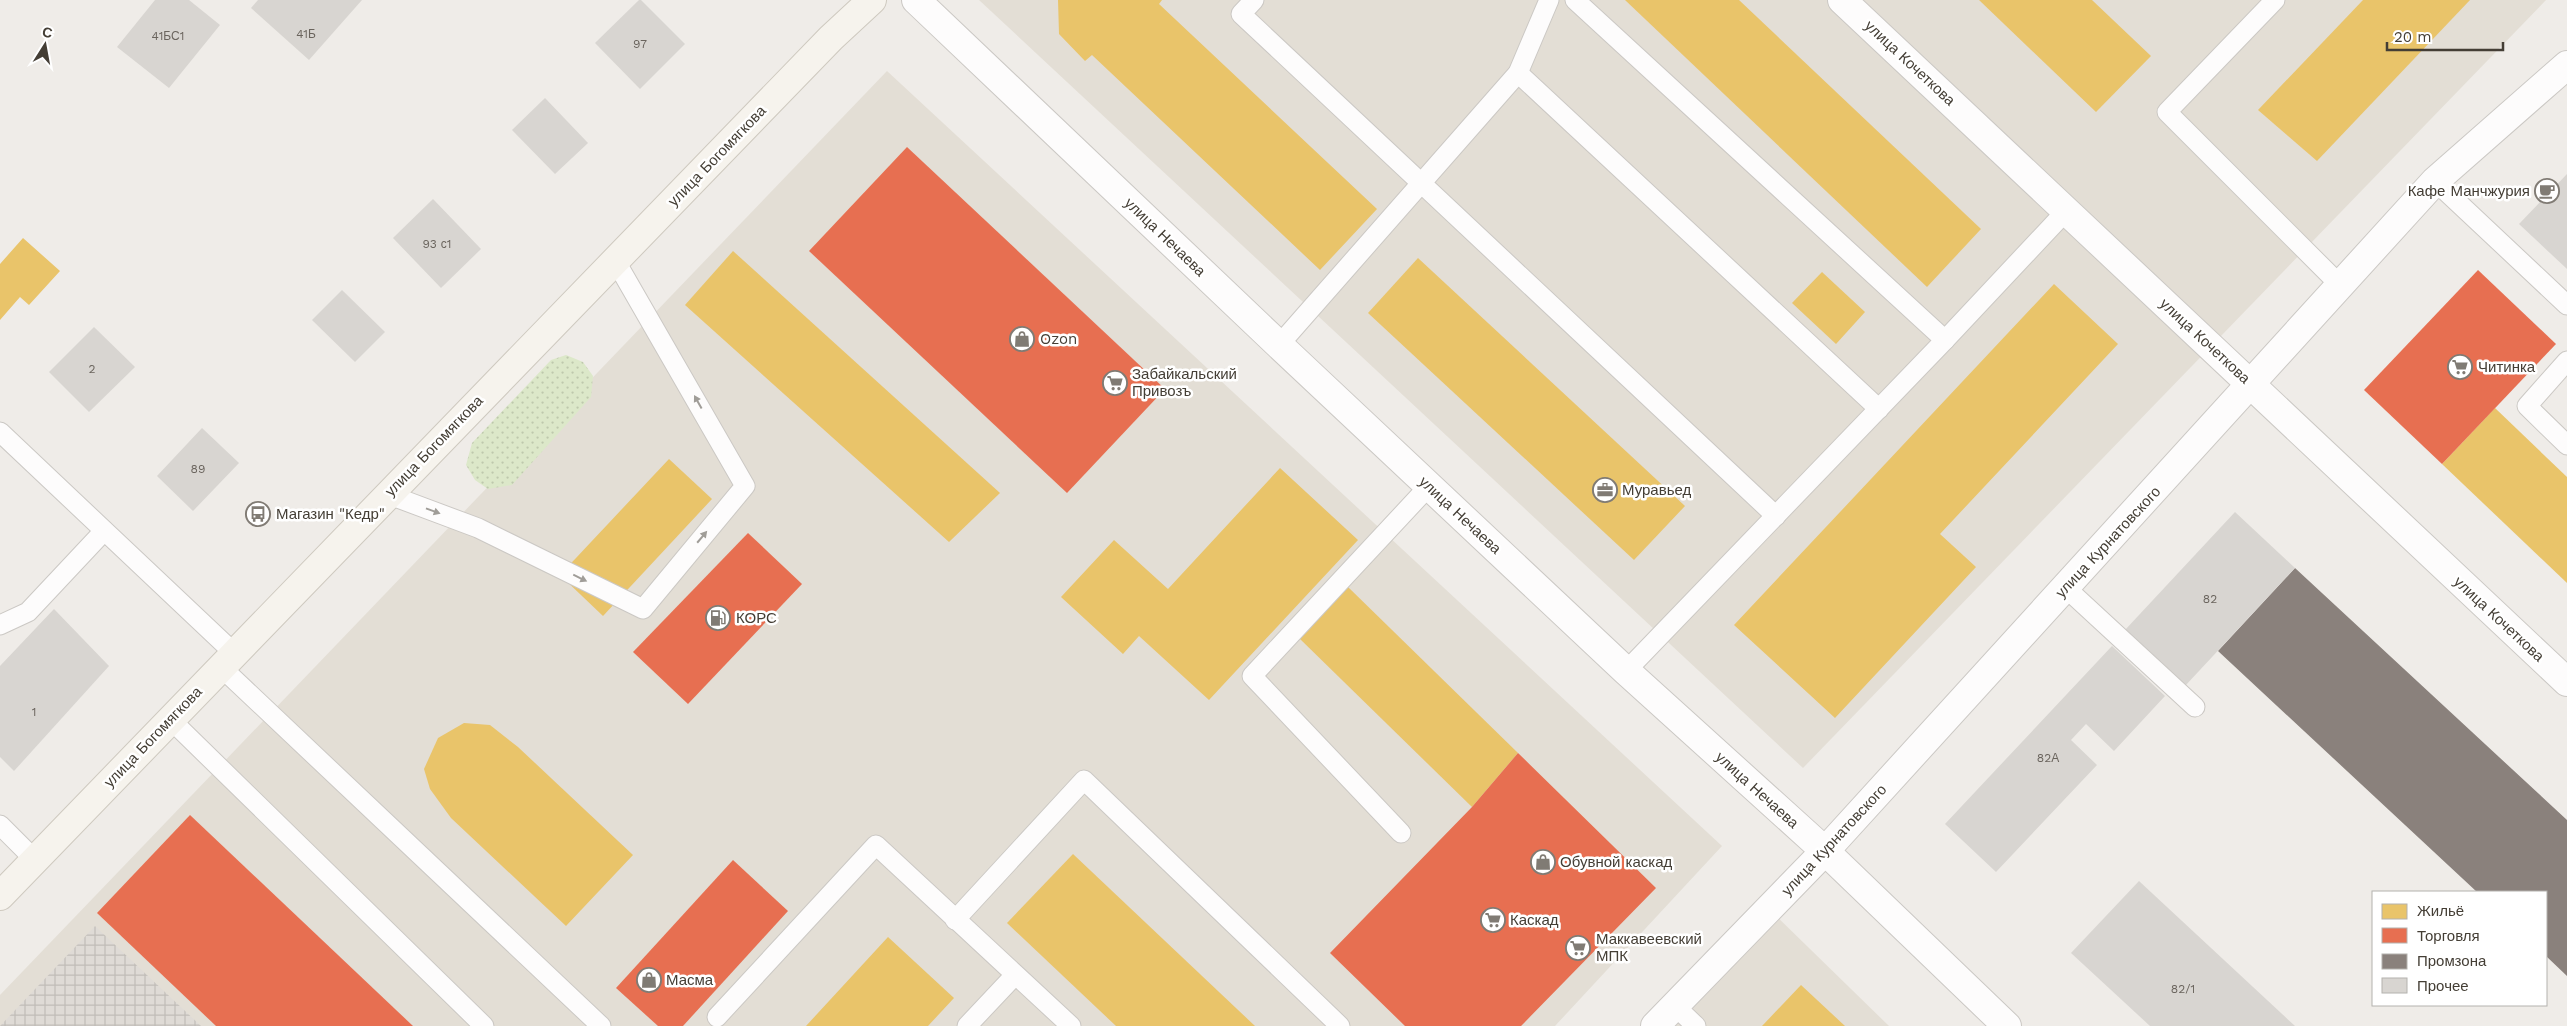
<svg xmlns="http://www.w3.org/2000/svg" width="2567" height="1026" font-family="'Work Sans',sans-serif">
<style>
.residential{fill:#e3ded5}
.industrial{fill:url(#industrial-grid)}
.grass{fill:url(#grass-dots)}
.homes{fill:#e9c46a}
.shops{fill:#e76f51}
.industry{fill:#8a817c}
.building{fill:#d8d5d1}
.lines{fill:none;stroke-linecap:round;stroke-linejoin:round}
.lane-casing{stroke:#cbc8c4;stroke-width:21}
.street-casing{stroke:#cbc8c4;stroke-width:30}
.secondary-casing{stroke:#cec9bf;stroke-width:30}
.lane{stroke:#fdfcfc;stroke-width:19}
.street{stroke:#fdfcfc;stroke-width:28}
.secondary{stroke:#f6f3ed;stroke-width:28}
.oneway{fill:#a09d98}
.labels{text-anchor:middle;stroke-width:5;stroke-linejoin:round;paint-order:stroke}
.number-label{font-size:12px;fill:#6a645d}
.street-label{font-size:15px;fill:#443e35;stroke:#fff}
.poi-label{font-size:15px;fill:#443e35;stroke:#fff;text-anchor:start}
</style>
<defs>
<pattern id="industrial-grid" width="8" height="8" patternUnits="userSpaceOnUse" patternTransform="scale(1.25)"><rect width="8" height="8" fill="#dfdbd6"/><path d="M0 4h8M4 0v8" fill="none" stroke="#c1bdb8"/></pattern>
<pattern id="grass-dots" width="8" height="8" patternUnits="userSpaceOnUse" patternTransform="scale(1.25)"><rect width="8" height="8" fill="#dce8c9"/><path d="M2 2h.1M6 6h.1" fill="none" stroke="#bec8ad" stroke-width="1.8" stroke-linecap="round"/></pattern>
</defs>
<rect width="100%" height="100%" fill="#efece8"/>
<g class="residential">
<polygon points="979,0 2546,0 1803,768"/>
<polygon points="887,71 1722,846 1555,1026 0,1026 0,995"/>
<polygon points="1773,913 1889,1026 1672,1026"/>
</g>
<polygon class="industrial" points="95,926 201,1026 0,1026"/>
<polygon class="grass" points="566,355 583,362 593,376 591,397 512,485 488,489 475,480 466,465 472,443 551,360"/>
<g class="homes">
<polygon points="1058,0 1162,0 1159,4 1377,209 1320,270 1092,55 1085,61 1059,34"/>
<polygon points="1625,0 1739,0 1981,229 1927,287"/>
<polygon points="1979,0 2092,0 2151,56 2096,112"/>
<polygon points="2363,0 2470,0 2317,161 2258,110"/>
<polygon points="23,238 60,271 29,305 20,297 0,320 0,264"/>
<polygon points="733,251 1000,493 949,542 685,305"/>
<polygon points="1418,258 1685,506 1634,560 1368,313"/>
<polygon points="1822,272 1865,312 1836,344 1792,303"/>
<polygon points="2054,284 2118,344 1940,534 1976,567 1835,718 1734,625"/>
<polygon points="2495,408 2567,477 2567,583 2442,464"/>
<polygon points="669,459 712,499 603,616 560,575"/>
<polygon points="1280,468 1358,540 1209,700 1139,636 1123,654 1061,597 1114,540 1168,589"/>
<polygon points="1348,587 1518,753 1472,807 1299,638"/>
<polygon points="464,723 490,725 518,747 633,855 566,926 451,818 430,789 424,769 438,738"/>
<polygon points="1073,854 1255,1026 1116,1026 1007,923"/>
<polygon points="888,937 954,998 928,1026 806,1026"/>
<polygon points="1801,985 1845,1026 1762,1026"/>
</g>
<g class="shops">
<polygon points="907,147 1165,389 1067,493 809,251"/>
<polygon points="2478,270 2556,344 2442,464 2364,390"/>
<polygon points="748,533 802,584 688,704 633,652"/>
<polygon points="1518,753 1656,888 1521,1026 1405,1026 1330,953 1472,807"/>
<polygon points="190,815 413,1026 216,1026 97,913"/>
<polygon points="733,860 788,911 683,1026 658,1026 616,988"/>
</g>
<polygon class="industry" points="2295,568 2567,820 2567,976 2546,956 2546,892 2477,892 2218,651"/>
<g class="building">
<polygon points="155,0 189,0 220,25 169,88 117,47"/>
<polygon points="258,0 362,0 309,60 251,8"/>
<polygon points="639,0 641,0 685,44 640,89 595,43"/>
<polygon points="545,98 588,143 555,174 512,130"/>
<polygon points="2567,174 2567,269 2519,224"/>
<polygon points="433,199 481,249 441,288 393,238"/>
<polygon points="342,290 385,332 355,362 312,320"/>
<polygon points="94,327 135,367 89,412 49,372"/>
<polygon points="202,428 239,463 193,511 157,476"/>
<polygon points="2235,512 2295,568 2185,686 2125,630"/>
<polygon points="54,609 109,666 14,771 0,757 0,666"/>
<polygon points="2112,646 2165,696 2114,751 2086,724 2071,740 2097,765 1996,872 1945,824"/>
<polygon points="2139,881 2295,1026 2150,1026 2071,953"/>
</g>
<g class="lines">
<defs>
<g id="lane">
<polyline points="1254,0 1241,14 1776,516"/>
<polyline points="1575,0 1945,340"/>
<polyline points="2275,0 2167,112 2341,286"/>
<polyline points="1518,73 1879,409"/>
<polyline points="2435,181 2567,305"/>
<polyline points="1279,345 1518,73 1549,0"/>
<polyline points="2567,361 2527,406 2567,445"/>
<polyline points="0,432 234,653"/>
<polyline points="387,494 478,528 643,609 745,486 615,260"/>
<polyline points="2066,588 2195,707"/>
<polyline points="0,625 28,612 104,531"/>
<polyline points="221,667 601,1026"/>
<polyline points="1626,671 1945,340 2067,210"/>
<polyline points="170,719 484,1026"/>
<polyline points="0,825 35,860"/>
<polyline points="1401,833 1252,676 1429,486"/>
<polyline points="955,920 1084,780 1340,1026"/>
<polyline points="1675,1006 1696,1026"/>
<polyline points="717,1017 876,845 1071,1026"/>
<polyline points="967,1026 1015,975"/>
</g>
<g id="street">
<polyline points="916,0 1279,345 1626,671 1825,851 2007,1026"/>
<polyline points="1842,0 2567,682"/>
<polyline points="1655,1026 1825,851 2435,181 2567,65"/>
</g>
<polyline id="secondary" points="0,896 831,38 872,0"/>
</defs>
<use href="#lane" class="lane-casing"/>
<use href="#street" class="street-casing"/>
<use href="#secondary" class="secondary-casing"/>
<use href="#lane" class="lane"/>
<use href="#street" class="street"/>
<use href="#secondary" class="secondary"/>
</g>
<defs><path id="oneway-solid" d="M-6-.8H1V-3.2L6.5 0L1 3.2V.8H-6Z" transform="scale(1.25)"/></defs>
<g class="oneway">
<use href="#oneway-solid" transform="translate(698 402) rotate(-119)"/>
<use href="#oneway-solid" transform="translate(433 511) rotate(20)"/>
<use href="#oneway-solid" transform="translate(702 537) rotate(-50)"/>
<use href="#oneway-solid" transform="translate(580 578) rotate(26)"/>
</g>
<defs>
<symbol id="cafe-ring" viewBox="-11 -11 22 22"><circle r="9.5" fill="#fff" stroke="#807b74" stroke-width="1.5"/><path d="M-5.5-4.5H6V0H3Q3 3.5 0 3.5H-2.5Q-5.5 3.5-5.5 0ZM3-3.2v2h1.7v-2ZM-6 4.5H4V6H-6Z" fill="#807b74"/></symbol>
<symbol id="shop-ring" viewBox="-11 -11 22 22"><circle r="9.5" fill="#fff" stroke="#807b74" stroke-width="1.5"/><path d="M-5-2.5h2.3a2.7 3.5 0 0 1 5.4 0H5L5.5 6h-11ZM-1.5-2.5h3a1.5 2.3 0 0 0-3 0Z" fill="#807b74"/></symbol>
<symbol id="supermarket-ring" viewBox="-11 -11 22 22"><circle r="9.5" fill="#fff" stroke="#807b74" stroke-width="1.5"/><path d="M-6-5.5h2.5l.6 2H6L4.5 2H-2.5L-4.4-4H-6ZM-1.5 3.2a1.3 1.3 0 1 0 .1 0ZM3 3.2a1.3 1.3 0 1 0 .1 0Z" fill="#807b74"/></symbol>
<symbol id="office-ring" viewBox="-11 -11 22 22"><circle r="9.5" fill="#fff" stroke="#807b74" stroke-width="1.5"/><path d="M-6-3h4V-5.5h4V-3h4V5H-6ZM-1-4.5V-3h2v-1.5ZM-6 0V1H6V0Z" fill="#807b74"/></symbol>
<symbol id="bus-ring" viewBox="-11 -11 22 22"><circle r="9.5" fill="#fff" stroke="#807b74" stroke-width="1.5"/><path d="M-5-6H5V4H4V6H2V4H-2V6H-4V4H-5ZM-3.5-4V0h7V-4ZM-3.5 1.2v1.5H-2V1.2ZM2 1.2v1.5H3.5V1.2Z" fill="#807b74"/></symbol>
<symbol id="fuel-ring" viewBox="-11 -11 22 22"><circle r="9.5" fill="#fff" stroke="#807b74" stroke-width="1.5"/><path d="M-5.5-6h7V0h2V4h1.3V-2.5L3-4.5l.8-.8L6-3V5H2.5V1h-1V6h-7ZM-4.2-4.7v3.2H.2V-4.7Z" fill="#807b74"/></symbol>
</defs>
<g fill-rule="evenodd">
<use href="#cafe-ring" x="2533" y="177" width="28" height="28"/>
<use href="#shop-ring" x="1008" y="325" width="28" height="28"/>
<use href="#supermarket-ring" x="2446" y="353" width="28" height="28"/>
<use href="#supermarket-ring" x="1101" y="369" width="28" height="28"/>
<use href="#office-ring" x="1591" y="476" width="28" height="28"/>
<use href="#bus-ring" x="244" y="500" width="28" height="28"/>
<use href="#fuel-ring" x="704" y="604" width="28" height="28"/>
<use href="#shop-ring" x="1529" y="848" width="28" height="28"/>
<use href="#supermarket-ring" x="1479" y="906" width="28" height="28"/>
<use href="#supermarket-ring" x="1564" y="934" width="28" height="28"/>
<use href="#shop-ring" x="635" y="966" width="28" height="28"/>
</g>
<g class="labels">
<g class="number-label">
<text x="306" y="38">41Б</text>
<text x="168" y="40">41БС1</text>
<text x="640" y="48">97</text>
<text x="437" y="248">93 с1</text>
<text x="92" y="373">2</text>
<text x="198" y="473">89</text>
<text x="2210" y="603">82</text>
<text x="34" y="716">1</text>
<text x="2048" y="762">82А</text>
<text x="2183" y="993">82/1</text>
</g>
<g class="street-label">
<text transform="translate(1910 63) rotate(43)" y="5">улица Кочеткова</text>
<text transform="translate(717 156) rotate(-46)" y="5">улица Богомягкова</text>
<text transform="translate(1165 237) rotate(44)" y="5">улица Нечаева</text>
<text transform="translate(2205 341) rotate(43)" y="5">улица Кочеткова</text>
<text transform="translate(434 446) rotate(-46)" y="5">улица Богомягкова</text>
<text transform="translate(1460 515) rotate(43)" y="5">улица Нечаева</text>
<text transform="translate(2108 542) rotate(-47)" y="5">улица Курнатовского</text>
<text transform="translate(2499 619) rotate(43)" y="5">улица Кочеткова</text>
<text transform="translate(153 737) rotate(-46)" y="5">улица Богомягкова</text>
<text transform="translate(1757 790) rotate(42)" y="5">улица Нечаева</text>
<text transform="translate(1834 840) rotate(-47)" y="5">улица Курнатовского</text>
</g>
<g class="poi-label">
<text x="2530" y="196" text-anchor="end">Кафе Манчжурия</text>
<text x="1040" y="344">Ozon</text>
<text x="2478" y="372">Читинка</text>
<text x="1132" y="379">Забайкальский<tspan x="1132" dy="17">Привозъ</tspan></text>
<text x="1622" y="495">Муравьед</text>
<text x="276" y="519">Магазин "Кедр"</text>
<text x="736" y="623">КОРС</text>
<text x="1560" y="867">Обувной каскад</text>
<text x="1510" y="925">Каскад</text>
<text x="1596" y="944">Маккавеевский<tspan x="1596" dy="17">МПК</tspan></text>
<text x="666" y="985">Масма</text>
</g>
</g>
<rect x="2372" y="891" width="175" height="115" fill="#ffffff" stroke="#b4b2ae"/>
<rect x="2382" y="904" width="25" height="15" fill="#e9c46a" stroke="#b4b2ae"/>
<text x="2417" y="916" font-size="15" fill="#443e35">Жильё</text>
<rect x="2382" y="928" width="25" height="15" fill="#e76f51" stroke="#b4b2ae"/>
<text x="2417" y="941" font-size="15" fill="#443e35">Торговля</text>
<rect x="2382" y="954" width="25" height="15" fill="#8a817c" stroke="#b4b2ae"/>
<text x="2417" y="966" font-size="15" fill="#443e35">Промзона</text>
<rect x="2382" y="978" width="25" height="15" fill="#d8d5d1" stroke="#b4b2ae"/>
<text x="2417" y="991" font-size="15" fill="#443e35">Прочее</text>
<g transform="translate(45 45) rotate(11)" stroke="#ffffff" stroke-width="4" paint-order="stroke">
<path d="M0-4L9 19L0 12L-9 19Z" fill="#443e35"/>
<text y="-8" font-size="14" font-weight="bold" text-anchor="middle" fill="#443e35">С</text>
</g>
<path d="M2387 42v8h116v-8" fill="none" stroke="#443e35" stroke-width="2.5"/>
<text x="2394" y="42" font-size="15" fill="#443e35" stroke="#ffffff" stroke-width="4" paint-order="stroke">20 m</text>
</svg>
